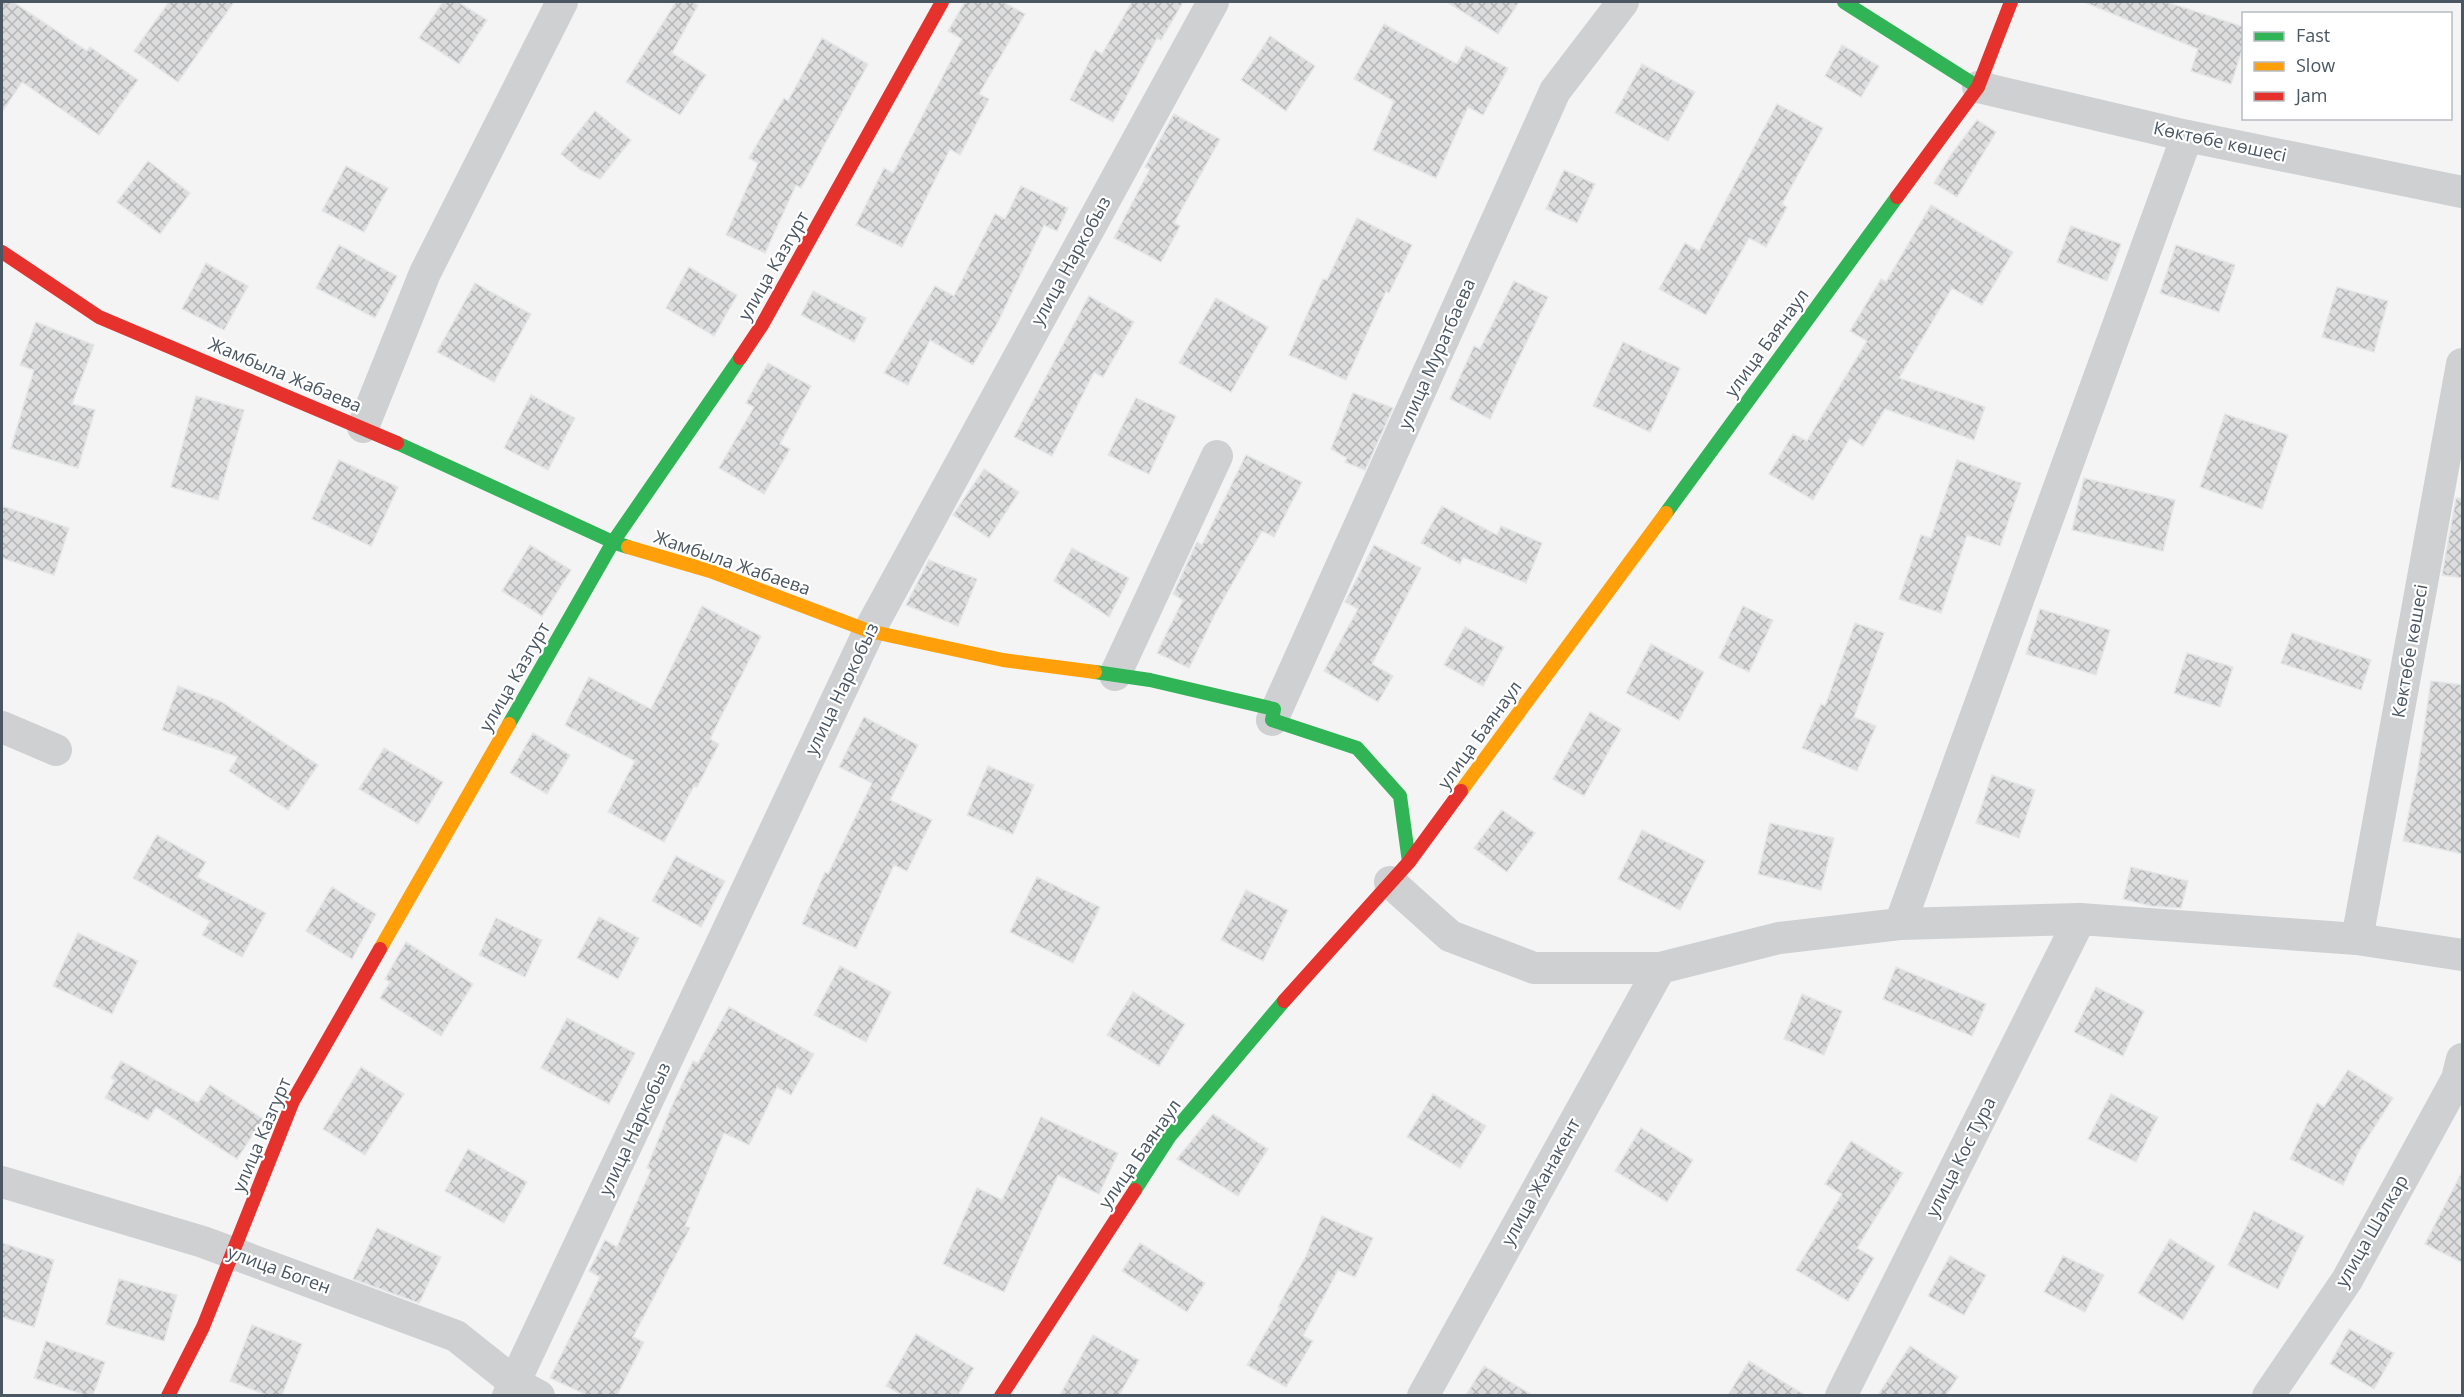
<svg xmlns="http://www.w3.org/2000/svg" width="2464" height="1397" font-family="'Open Sans',sans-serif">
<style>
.building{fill:url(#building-cross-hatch);stroke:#e5e6e7;stroke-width:1.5}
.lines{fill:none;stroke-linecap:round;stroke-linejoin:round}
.street{stroke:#ced0d2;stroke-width:32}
.fast{stroke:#30b455;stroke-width:14}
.slow{stroke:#ff9f0a;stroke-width:14}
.jam{stroke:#e5322d;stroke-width:14}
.labels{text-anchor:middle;stroke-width:4.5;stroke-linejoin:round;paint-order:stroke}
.street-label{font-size:18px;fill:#4a5661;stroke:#fff}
</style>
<defs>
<pattern id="building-cross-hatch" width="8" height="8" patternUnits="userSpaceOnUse" patternTransform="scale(1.5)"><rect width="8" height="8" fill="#ddddde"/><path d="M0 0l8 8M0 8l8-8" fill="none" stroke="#b5b6b7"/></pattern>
</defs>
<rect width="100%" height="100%" fill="#f4f4f4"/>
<g class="building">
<polygon points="2,2 13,2 87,51 90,47 138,80 99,135 22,82 2,112"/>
<polygon points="169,2 234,2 178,82 134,51"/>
<polygon points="443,2 458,2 487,20 459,64 419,38"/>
<polygon points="676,2 692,2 698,5 672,53 706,75 680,115 626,82"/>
<polygon points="965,2 1003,2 1025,14 979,94 989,99 960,155 950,149 902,247 856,225 884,168 893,173 962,39 948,31"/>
<polygon points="1132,2 1183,2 1161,40 1157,38 1113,122 1070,100 1095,50 1102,54"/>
<polygon points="1447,2 1519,2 1498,34"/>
<polygon points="2084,2 2166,2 2244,27 2244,44 2231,84 2191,71 2198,49"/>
<polygon points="1384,24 1457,64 1466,46 1508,68 1483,115 1468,107 1436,178 1373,150 1394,101 1354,79"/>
<polygon points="1270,36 1315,66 1286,111 1241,80"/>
<polygon points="822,38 868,64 801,188 796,185 765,253 726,235 758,163 749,158 784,98 788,101"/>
<polygon points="1842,45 1879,66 1861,97 1825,76"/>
<polygon points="1642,64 1695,92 1668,141 1615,113"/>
<polygon points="1777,104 1823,128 1782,204 1787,207 1766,247 1749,238 1706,315 1659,289 1685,243 1699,251"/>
<polygon points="595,111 631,140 600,179 581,170 561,154"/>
<polygon points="1174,114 1220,139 1174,223 1180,226 1161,262 1114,238 1150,169 1145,167"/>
<polygon points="1977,120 1996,132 1957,197 1934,183 1951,155"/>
<polygon points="148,161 190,193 160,234 117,202"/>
<polygon points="346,166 388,188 364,232 322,211"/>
<polygon points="1564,170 1595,184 1577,223 1546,209"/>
<polygon points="1021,186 1068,208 1057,231 1044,225 998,322 973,365 930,340 908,385 884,373 935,286 954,296 995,214 1005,219"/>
<polygon points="1931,205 2013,252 1982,305 1952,288 1899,378 1985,407 1974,440 1885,409 1863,446 1850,438 1813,500 1769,474 1793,434 1807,441 1867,341 1850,331 1881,279 1886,282"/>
<polygon points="1357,218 1412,245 1389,293 1386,291 1346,380 1289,355 1323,279 1327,280"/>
<polygon points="2071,226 2121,244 2107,281 2057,262"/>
<polygon points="339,245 397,276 375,318 316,288"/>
<polygon points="2176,245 2235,265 2219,312 2160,293"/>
<polygon points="206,263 248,286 224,330 182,309"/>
<polygon points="689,267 737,295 714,336 666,308"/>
<polygon points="1514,281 1548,297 1490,419 1450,399 1474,346 1480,349"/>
<polygon points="475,283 531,314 494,382 437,352"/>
<polygon points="2337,287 2388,301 2374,352 2322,337"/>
<polygon points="813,291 866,318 854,342 801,315"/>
<polygon points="1089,296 1134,322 1103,377 1094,372 1052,456 1014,437"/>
<polygon points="1216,298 1268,327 1231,392 1179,363"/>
<polygon points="36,322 94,345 72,404 95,410 78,468 11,448 34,370 20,365"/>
<polygon points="1623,342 1680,368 1650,432 1593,406"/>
<polygon points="768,363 811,386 780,444 790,449 764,494 719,468 754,407 746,403"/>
<polygon points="1353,393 1393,408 1365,470 1345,462 1347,458 1331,449"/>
<polygon points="531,395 575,418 548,470 504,448"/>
<polygon points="196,396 244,410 218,500 171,487"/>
<polygon points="1136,398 1176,416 1149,474 1108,455"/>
<polygon points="2225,414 2288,435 2262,509 2200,487"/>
<polygon points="1246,455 1302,482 1274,537 1262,531 1215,614 1189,668 1157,653 1183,600 1173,594 1197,542 1202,545"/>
<polygon points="339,460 398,487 371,546 312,519"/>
<polygon points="1957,460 2021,483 2000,546 1967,535 1941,613 1899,599 1921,535 1931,538"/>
<polygon points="984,469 1019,492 989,538 953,515"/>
<polygon points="2084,478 2175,500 2163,551 2072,530"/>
<polygon points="2456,498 2463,498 2463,578 2442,575"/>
<polygon points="2,506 69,528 54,575 2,558"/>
<polygon points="1442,506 1497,535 1501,526 1542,543 1526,583 1463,557 1460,564 1421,543"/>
<polygon points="530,545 571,570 542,616 502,591"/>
<polygon points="1374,545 1421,568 1372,664 1393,676 1378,702 1324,671 1358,609 1345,602"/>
<polygon points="1072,548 1129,578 1109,617 1054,581"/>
<polygon points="929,560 977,579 958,626 906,605"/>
<polygon points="702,606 761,636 710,739 719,744 697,787 694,786 664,842 608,812 635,761 565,725 589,677 651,709"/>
<polygon points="1743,606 1773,620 1749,672 1719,658"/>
<polygon points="2040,609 2110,630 2096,675 2026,654"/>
<polygon points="1855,623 1884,633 1854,717 1876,726 1857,771 1802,748 1821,704 1825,706"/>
<polygon points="1465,627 1504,647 1483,686 1444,665"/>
<polygon points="2292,633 2371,660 2361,690 2281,663"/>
<polygon points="1651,644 1704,672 1679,720 1626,693"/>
<polygon points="2187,653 2233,667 2220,707 2174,693"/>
<polygon points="2431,681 2463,685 2463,854 2403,841 2418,769"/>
<polygon points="178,686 222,702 318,765 288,810 229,771 238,757 162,730"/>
<polygon points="1590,712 1621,729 1584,796 1553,779"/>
<polygon points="864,717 918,745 890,800 932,820 907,871 894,865 856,948 802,924 825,872 828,874 872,783 839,767"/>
<polygon points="533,733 570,755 547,794 510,773"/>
<polygon points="384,748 443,782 418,824 359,789"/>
<polygon points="988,766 1034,785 1013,834 967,815"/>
<polygon points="1992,775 2035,790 2019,838 1976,823"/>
<polygon points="1502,810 1535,833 1507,872 1474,848"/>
<polygon points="1770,823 1834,838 1821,890 1758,874"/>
<polygon points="1642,830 1705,861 1680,910 1618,879"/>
<polygon points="157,835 206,862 197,877 266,913 242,957 202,935 210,921 133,878"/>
<polygon points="676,856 725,881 701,927 652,901"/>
<polygon points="2131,867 2188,881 2181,908 2151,906 2123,899"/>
<polygon points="1037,877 1100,907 1073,963 1010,932"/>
<polygon points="332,887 376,914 352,959 306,931"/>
<polygon points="1246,890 1288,910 1263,961 1221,940"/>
<polygon points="599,917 639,938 618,979 577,958"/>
<polygon points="496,918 542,940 525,977 479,955"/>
<polygon points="78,933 138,961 112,1014 53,986"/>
<polygon points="406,942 473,984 441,1036 380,998 390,982 385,979"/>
<polygon points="840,966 891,992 866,1042 814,1015"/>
<polygon points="1896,967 1986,1004 1972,1036 1883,999"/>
<polygon points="2096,987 2144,1011 2123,1056 2074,1032"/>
<polygon points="1133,992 1185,1024 1159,1066 1107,1035"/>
<polygon points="1802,994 1842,1011 1824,1055 1784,1039"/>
<polygon points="729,1007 814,1054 791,1095 777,1087 749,1145 724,1133 685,1226 690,1228 633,1337 644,1342 617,1395 587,1395 550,1378 600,1277 589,1271 605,1240 617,1247 651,1170 647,1168 671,1108 693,1061 698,1063"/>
<polygon points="567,1018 635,1053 609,1104 541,1068"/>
<polygon points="121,1061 198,1103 210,1085 263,1119 237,1159 156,1107 148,1120 105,1098 115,1080 111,1078"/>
<polygon points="361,1067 404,1094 365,1155 323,1129"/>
<polygon points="2348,1070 2393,1098 2359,1151 2343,1185 2290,1159 2317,1103 2324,1107"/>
<polygon points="1433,1094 1486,1126 1460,1168 1407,1137"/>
<polygon points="2111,1094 2158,1117 2136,1162 2088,1139"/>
<polygon points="1213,1114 1268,1149 1238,1196 1177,1159"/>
<polygon points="1041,1117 1118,1153 1099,1194 1058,1175 1004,1292 943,1264 977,1188 1002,1200"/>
<polygon points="1641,1128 1693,1160 1667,1202 1615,1171"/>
<polygon points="1851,1141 1903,1173 1857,1248 1874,1258 1848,1301 1796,1270 1842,1194 1825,1184"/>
<polygon points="468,1149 527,1182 504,1223 445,1191"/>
<polygon points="2463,1170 2463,1263 2425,1244"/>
<polygon points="2254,1211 2304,1236 2278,1289 2228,1265"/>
<polygon points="1322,1216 1373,1238 1355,1277 1338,1270 1303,1336 1313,1341 1286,1387 1247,1365 1280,1308 1278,1307 1306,1256"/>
<polygon points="377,1228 441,1257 419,1303 353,1279"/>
<polygon points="2170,1239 2215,1266 2183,1320 2138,1293"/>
<polygon points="2,1243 54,1260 34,1327 2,1317"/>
<polygon points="1140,1243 1205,1283 1187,1312 1122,1271"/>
<polygon points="1950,1256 1986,1275 1964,1315 1928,1296"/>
<polygon points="2063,1256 2104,1275 2085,1312 2044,1292"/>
<polygon points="119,1279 177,1295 164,1341 106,1324"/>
<polygon points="252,1325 302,1344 282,1395 267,1395 230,1381"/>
<polygon points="2349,1329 2394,1353 2374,1389 2330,1364"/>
<polygon points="916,1334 974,1368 958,1395 902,1395 886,1386"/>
<polygon points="1093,1335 1139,1360 1119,1395 1060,1395"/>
<polygon points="46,1341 105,1362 93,1395 85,1395 34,1378"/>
<polygon points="1910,1346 1958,1377 1946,1395 1878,1395"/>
<polygon points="1749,1361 1805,1395 1728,1395"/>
<polygon points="1484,1366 1532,1395 1466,1395"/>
</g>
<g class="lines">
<g class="street">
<polyline points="1978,87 2187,136 2462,192"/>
<polyline points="363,427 425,273 562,2"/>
<polyline points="1115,675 1217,456"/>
<polyline points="1272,720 1555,91 1623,2"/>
<polyline points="2,727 56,750"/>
<polyline points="1390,882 1450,936 1534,968 1660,968 1779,938 1900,924 2080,919 2357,939 2462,955"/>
<polyline points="1900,924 2187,136"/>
<polyline points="2357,939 2462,364"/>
<polyline points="2,1182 203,1242 456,1336 515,1383 539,1396"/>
<polyline points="508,1396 869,631 1213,2"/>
<polyline points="1423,1396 1660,968"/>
<polyline points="1841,1396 2080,919"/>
<polyline points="2268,1396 2347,1280 2457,1079 2462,1059"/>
</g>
<g class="fast">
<polyline points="1844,2 1978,87"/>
<polyline points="397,443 613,542 628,547"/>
<polyline points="1666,513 1897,197"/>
<polyline points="1095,672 1150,680 1274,709 1272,720 1357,748 1400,796 1409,862"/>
<polyline points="509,724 613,542 740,358"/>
<polyline points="1135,1190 1170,1136 1284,1001"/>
</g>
<g class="slow">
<polyline points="628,547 710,571 869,631 1003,660 1095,672"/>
<polyline points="1461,791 1666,513"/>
<polyline points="380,949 509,724"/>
</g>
<g class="jam">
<polyline points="1897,197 1978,87 2011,2"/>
<polyline points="2,252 99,317 397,443"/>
<polyline points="740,358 762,325 942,2"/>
<polyline points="1284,1001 1409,862 1461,791"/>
<polyline points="168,1396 203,1327 293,1101 380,949"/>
<polyline points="1001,1396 1135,1190"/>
</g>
</g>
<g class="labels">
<g class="street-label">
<text transform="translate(2220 142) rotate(12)" y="6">Көктөбе көшесі</text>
<text transform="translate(1071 261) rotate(-61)" y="6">улица Наркобыз</text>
<text transform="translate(774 266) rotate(-60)" y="6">улица Казгурт</text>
<text transform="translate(1767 343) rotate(-54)" y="6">улица Баянаул</text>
<text transform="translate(1437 354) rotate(-66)" y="6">улица Муратбаева</text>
<text transform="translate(285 375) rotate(23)" y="6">Жамбыла Жабаева</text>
<text transform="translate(732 563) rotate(19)" y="6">Жамбыла Жабаева</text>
<text transform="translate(2410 651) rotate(-80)" y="6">Көктөбе көшесі</text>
<text transform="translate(515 677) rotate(-60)" y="6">улица Казгурт</text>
<text transform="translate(842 689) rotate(-64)" y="6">улица Наркобыз</text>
<text transform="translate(1480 735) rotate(-54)" y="6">улица Баянаул</text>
<text transform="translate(635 1129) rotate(-65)" y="6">улица Наркобыз</text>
<text transform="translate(262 1135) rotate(-67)" y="6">улица Казгурт</text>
<text transform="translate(1140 1154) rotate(-55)" y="6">улица Баянаул</text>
<text transform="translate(1961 1157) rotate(-63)" y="6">улица Кос Тура</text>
<text transform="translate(1541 1182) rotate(-61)" y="6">улица Жанакент</text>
<text transform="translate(2372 1231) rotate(-60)" y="6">улица Шалкар</text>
<text transform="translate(279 1270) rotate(20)" y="6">улица Боген</text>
</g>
</g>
<rect width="2464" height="1397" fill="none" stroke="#4a5661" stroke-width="6"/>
<rect x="2242" y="12" width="210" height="108" fill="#ffffff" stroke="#b7bbc0" stroke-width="1.5"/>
<rect x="2254" y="32" width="30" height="9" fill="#30b455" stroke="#b7bbc0" stroke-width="1.5"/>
<text x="2296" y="42" font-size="18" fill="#4a5661">Fast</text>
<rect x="2254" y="62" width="30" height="9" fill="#ff9f0a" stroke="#b7bbc0" stroke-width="1.5"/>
<text x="2296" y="72" font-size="18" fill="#4a5661">Slow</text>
<rect x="2254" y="92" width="30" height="9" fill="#e5322d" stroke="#b7bbc0" stroke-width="1.5"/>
<text x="2296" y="102" font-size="18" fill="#4a5661">Jam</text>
</svg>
